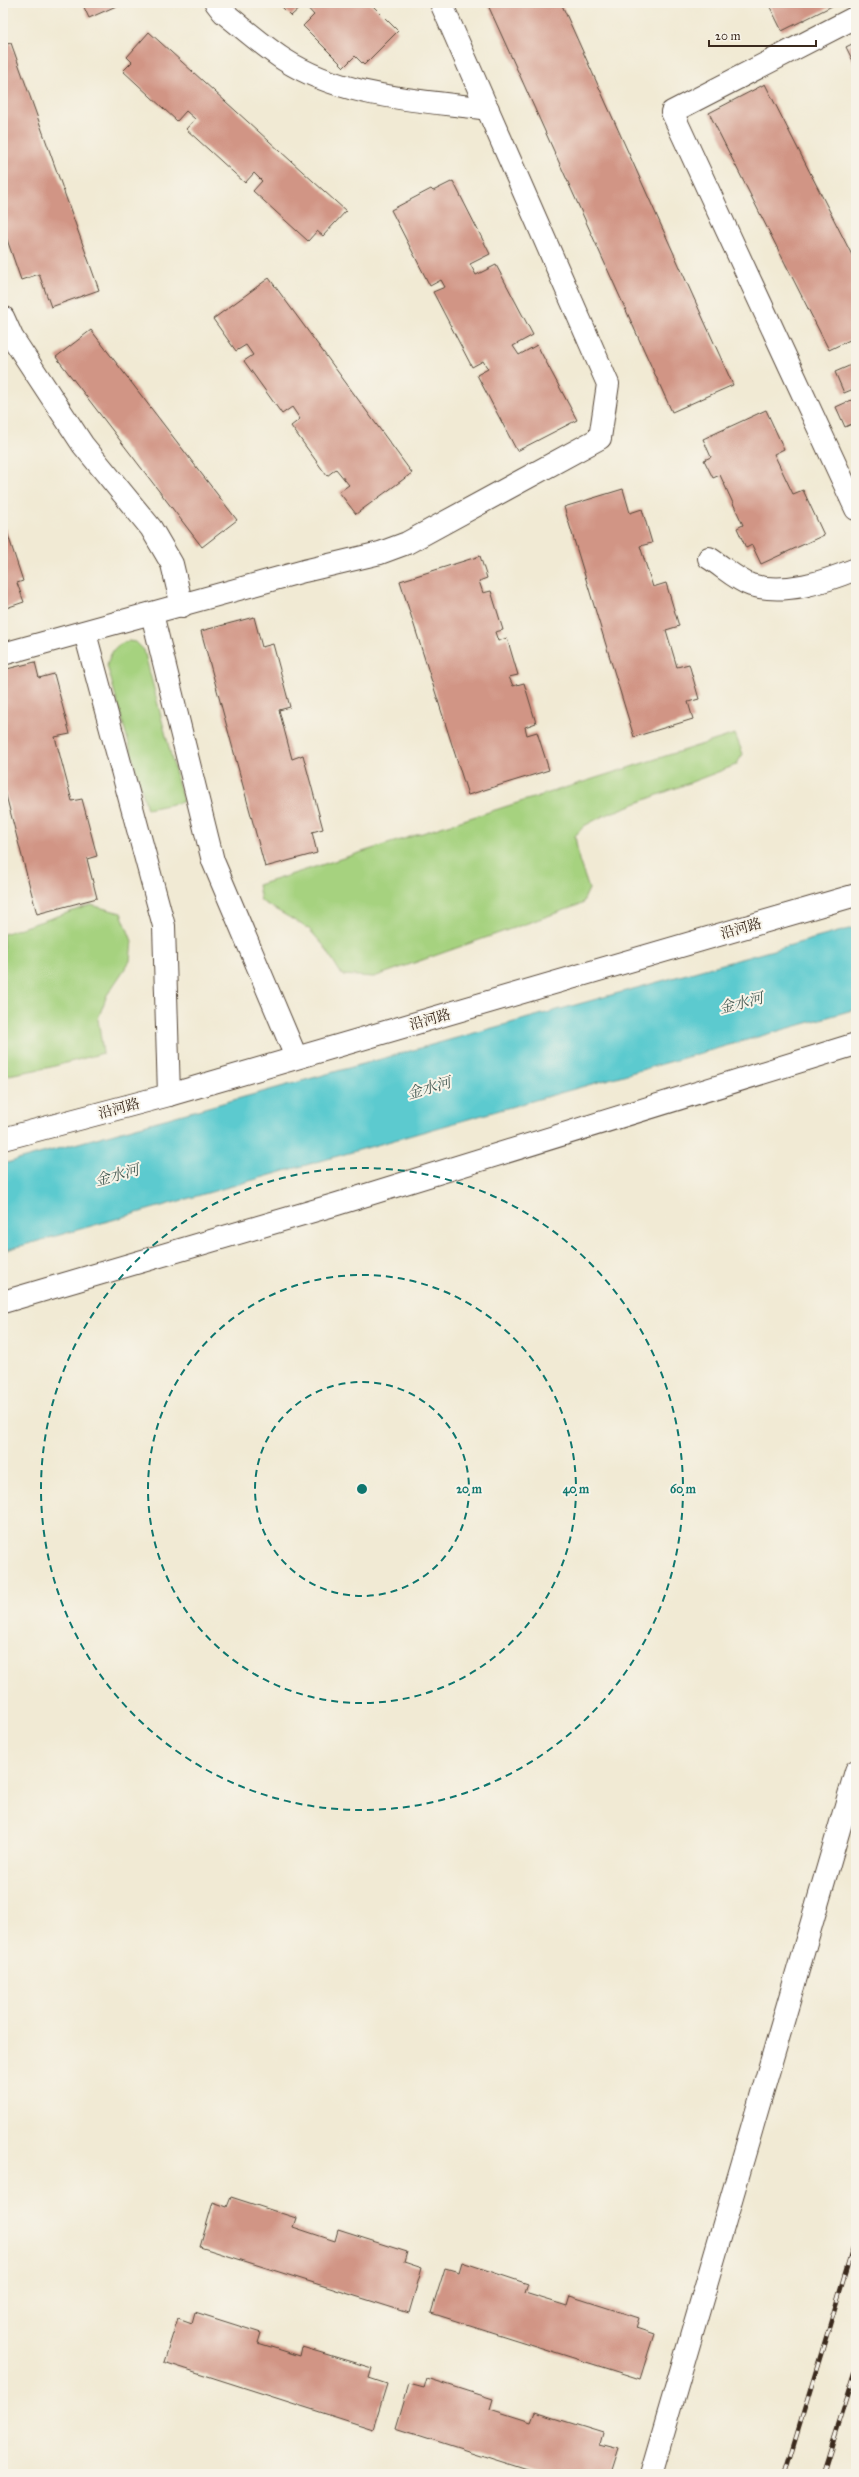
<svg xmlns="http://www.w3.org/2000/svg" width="859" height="2477" font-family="'IM FELL Great Primer','Noto Serif SC',serif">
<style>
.green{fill:#a6d27f;stroke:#707e4e}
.water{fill:#5ccacf;stroke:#4c7a76}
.building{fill:#d19585}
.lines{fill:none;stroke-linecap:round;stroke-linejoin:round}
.minor-casing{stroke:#564739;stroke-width:24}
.minor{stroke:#fff;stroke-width:22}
.rail-casing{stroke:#3b2a1e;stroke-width:4.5}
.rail{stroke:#f7f3e8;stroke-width:3;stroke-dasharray:9;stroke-linecap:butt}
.ring{fill:none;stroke:#0f766e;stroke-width:2;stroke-dasharray:7 5}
.labels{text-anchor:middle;stroke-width:4;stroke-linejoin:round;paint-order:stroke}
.street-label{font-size:14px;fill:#3b2a1e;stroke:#f7f3e8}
.water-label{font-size:15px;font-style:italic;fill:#455a53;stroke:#f7f3e8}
.centre{fill:#0f766e;stroke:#f7f3e8;stroke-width:2}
.ring-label{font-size:12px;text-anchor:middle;font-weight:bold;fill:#0f766e;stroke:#f7f3e8;stroke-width:4;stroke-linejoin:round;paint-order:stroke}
</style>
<rect width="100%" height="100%" fill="#f7f3e8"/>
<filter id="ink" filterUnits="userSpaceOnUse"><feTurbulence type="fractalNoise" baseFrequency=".025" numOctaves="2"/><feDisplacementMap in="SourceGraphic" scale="8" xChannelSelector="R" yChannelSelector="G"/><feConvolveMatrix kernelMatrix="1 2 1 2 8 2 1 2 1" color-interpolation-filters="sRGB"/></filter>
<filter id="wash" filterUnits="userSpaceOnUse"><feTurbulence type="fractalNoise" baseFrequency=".012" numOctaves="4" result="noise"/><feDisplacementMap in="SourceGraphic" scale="16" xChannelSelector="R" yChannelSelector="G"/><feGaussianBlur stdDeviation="0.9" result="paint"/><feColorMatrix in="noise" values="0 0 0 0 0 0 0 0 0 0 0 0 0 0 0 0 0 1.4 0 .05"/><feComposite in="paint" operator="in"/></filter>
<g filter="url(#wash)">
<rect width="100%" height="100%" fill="#f1ead4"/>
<g class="green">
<path d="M 128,641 L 136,642 L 144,650 L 183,802 L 147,809 L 107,665 C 111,652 114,645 128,641 Z"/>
<polygon points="735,734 743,754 736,765 603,816 584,826 575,836 579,860 589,889 582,904 374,977 342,975 324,946 309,929 261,901 258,885"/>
<polygon points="91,905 121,913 132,941 130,961 107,995 98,1019 103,1053 51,1067 3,1076 3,934"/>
</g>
<polygon class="water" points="856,927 856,1009 3,1251 3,1164"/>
<g id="blocks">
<g class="building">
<polygon points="82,3 123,3 89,18"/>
<polygon points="278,3 370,3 398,31 364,65 355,56 344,67 303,26 314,15 304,4 291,16"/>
<polygon points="487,3 561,3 733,385 672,412"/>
<polygon points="768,3 838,3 782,31"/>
<polygon points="149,32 346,211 323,236 317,231 308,241 253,191 262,181 254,173 245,183 186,129 195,119 186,111 177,121 123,71 132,62 127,57"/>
<polygon points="856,42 856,67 846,47"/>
<polygon points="11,43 99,290 51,307 39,274 21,280 3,228 3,45"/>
<polygon points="765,84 856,263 856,337 829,350 709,113"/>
<polygon points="453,181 490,254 470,264 476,275 496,265 533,335 513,346 519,355 537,345 577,420 517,451 477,375 488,369 483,361 472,367 433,292 445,287 441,280 430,286 391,210 431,189 433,191"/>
<polygon points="269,278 412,473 356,514 339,492 349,485 336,469 327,476 291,426 300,419 292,407 282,414 244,361 253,355 246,345 236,351 213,319"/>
<polygon points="91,330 237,520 202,547 56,357"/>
<polygon points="856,363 856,388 844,393 835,372"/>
<polygon points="856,398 856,427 854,423 845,427 836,407"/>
<polygon points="766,410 784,449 774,454 793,494 803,490 824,535 761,564 752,545 746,548 737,528 743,525 720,475 713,478 704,460 711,457 703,439"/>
<polygon points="623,489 630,513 642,509 652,543 640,546 653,587 666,583 679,626 666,630 677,667 689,664 699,699 688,702 693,719 634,737 564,507"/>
<polygon points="3,529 6,529 23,581 17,583 24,602 3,609"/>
<polygon points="480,556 487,578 479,581 483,593 491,591 503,630 495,632 498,641 507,638 518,675 509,677 513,686 524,683 536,723 525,727 527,735 537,732 549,770 468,795 400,581"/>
<polygon points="254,617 262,647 273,644 290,707 279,710 292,759 303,755 323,829 312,832 317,853 265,867 201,631"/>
<polygon points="35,662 39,678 54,674 70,734 55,737 72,801 82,799 97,856 87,859 97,898 37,914 3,784 3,670"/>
<polygon points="231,2197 296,2218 293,2227 335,2241 338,2230 407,2252 404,2262 422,2268 409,2313 200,2247 213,2202 227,2207"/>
<polygon points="462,2262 528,2284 525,2293 567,2306 570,2296 639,2318 636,2328 654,2334 640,2379 431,2313 445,2268 459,2272"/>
<polygon points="195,2312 261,2333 258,2343 300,2356 302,2347 372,2368 369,2378 387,2384 373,2429 164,2362 178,2318 192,2323"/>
<polygon points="427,2378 493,2399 490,2409 531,2422 535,2412 603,2433 600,2444 619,2449 611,2474 540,2474 396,2428 409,2384 424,2388"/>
</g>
</g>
</g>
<g filter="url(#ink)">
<use href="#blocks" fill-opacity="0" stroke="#564739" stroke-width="1"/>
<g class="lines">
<defs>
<g id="minor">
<path d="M 216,3 L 223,12 C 242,27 262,45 283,59 C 343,98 419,100 488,109"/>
<polyline points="856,17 672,112 856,509"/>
<polyline points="3,317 12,337 83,445 151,528 172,564 182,606"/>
<path d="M 709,558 C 722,566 737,580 751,585 C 785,595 824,582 856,569"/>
<polyline points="152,614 213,861 296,1057"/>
<polyline points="85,633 164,926 169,1095"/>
<polyline points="3,654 304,571 380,553 407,543 600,438 608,384 441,3"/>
<polyline points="3,1139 169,1095 856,895"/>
<polyline points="3,1302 337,1204 856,1044"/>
<polyline points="651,2474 856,1771"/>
</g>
</defs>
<use href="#minor" class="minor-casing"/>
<use href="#minor" class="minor"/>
<defs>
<g id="rail">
<polyline points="785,2474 856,2238"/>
<polyline points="823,2474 856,2370"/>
</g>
</defs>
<use href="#rail" class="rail-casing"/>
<use href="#rail" class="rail"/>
</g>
</g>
<g class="ring">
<circle cx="362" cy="1489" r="107"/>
<circle cx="362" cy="1489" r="214"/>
<circle cx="362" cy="1489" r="321"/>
</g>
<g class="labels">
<g class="street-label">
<text transform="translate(741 928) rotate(-16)" y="5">沿河路</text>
<text transform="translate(430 1019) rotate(-16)" y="5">沿河路</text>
<text transform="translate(119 1108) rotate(-15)" y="5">沿河路</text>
</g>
<g class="water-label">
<text transform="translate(741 1003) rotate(-14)" y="5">金水河</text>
<text transform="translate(429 1088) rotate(-16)" y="5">金水河</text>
<text transform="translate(117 1175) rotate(-15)" y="5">金水河</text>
</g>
</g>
<circle cx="362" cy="1489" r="6" class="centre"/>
<g class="ring-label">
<text x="469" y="1493">20 m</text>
<text x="576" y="1493">40 m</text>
<text x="683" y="1493">60 m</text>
</g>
<rect width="859" height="2477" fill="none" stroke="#f7f3e8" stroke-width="16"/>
<path d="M709 40v6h107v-6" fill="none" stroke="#3b2a1e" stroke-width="2"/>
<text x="715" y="40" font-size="12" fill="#3b2a1e" stroke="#f7f3e8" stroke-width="3" paint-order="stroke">20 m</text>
</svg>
